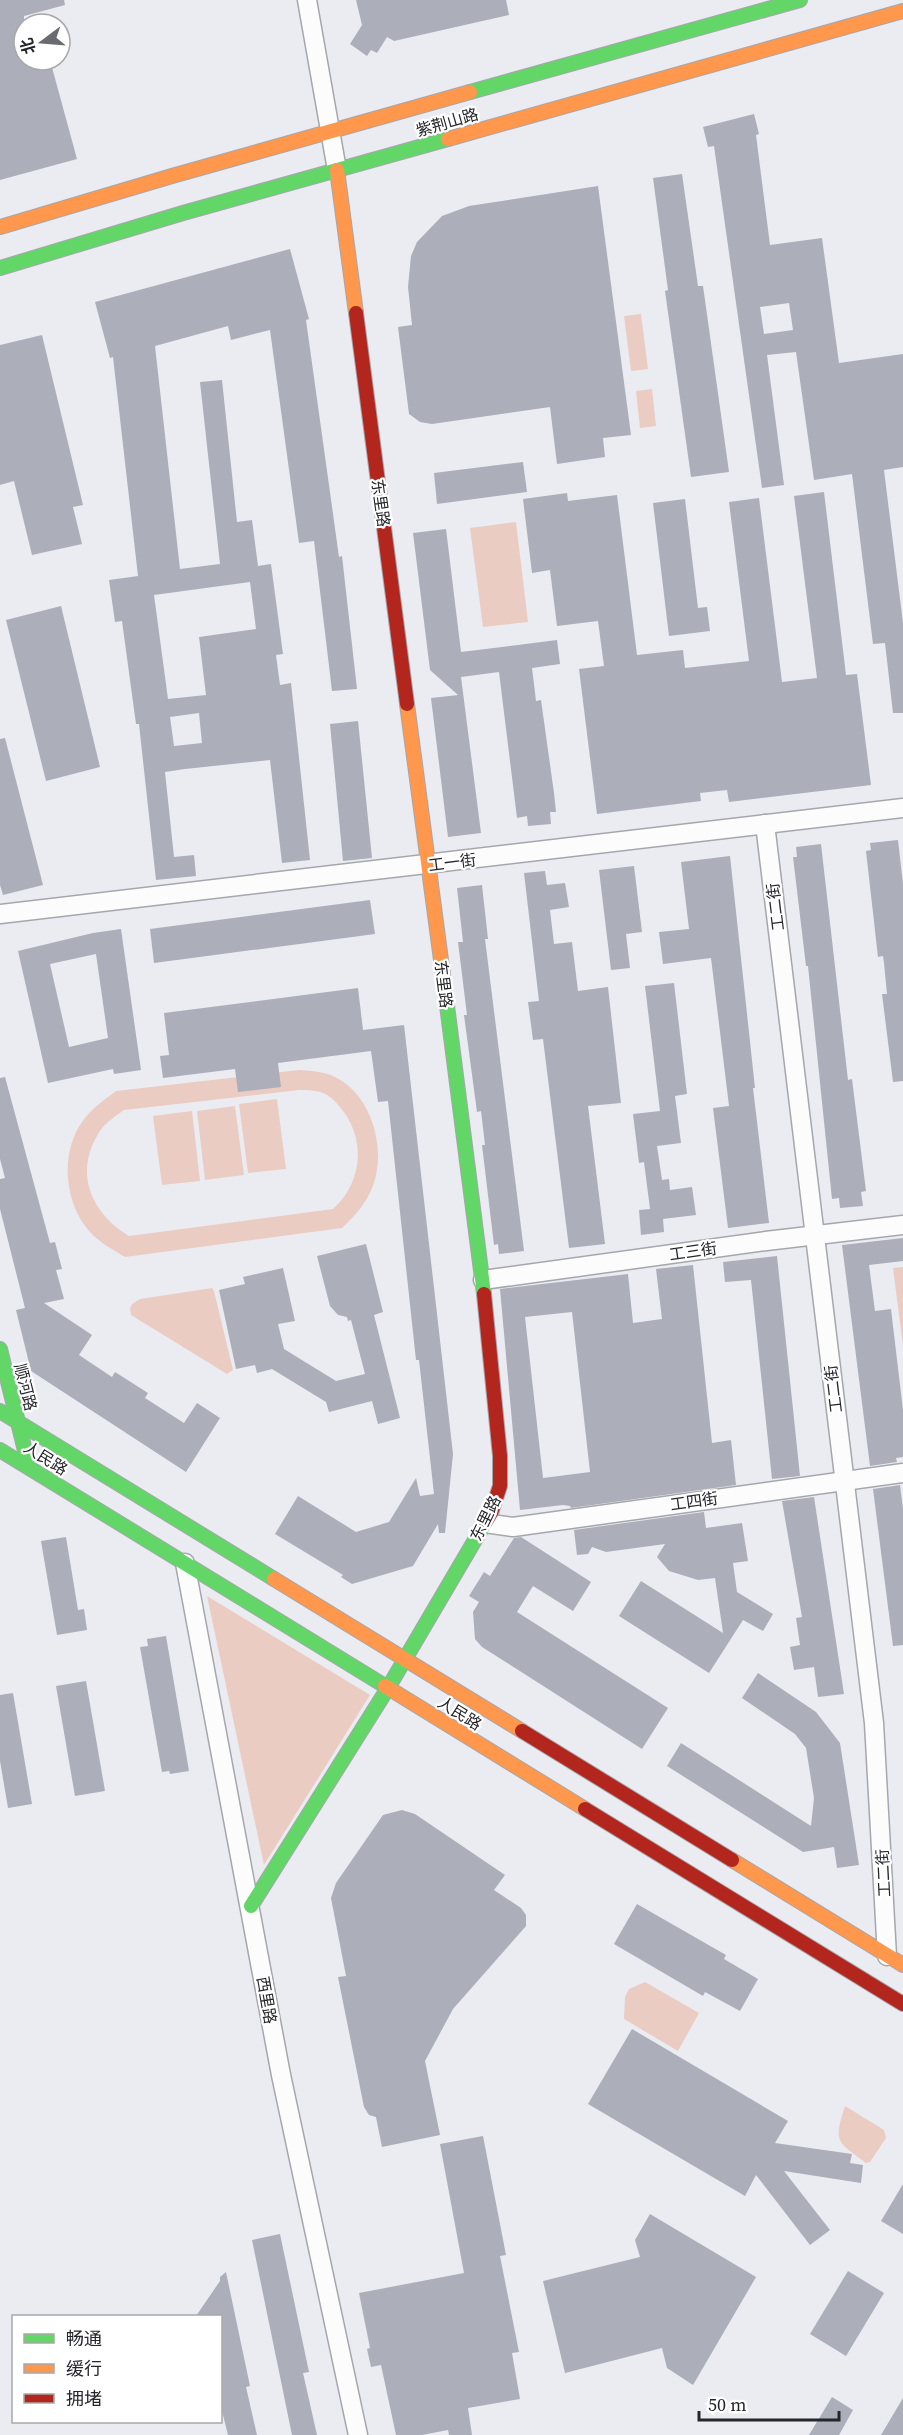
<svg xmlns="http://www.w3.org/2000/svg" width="903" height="2435" font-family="'Source Serif 4','Noto Sans SC',serif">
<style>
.green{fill:#ebccc3;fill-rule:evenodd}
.building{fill:#acaeba;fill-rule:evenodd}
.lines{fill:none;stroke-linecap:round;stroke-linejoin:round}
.street-casing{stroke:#a5a7ac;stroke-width:21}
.fast-casing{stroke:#a5a7ac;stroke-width:16}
.slow-casing{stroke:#a5a7ac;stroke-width:16}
.jam-casing{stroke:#a5a7ac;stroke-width:16}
.street{stroke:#fcfcfd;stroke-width:18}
.fast{stroke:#63d668;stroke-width:14}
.slow{stroke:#ff974d;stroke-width:14}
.jam{stroke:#b3261e;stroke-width:14}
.labels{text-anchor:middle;stroke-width:4.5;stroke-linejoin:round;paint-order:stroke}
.street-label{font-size:16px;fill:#25262b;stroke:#fff}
</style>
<rect width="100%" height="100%" fill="#eaecf2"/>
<g class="green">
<polygon points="641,314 648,369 631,371 624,316"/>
<polygon points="652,389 656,426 640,428 636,391"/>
<polygon points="516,522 528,622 483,627 470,528"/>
<path d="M 299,1070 C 311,1071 323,1071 335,1077 C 371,1094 386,1147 374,1183 C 368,1201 356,1215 342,1228 L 125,1257 C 110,1248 95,1240 85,1226 C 64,1197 61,1152 82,1122 C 91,1109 104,1100 116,1091 ZM 299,1090 C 308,1090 318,1090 327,1095 C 335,1100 341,1108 346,1115 C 366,1146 360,1185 333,1209 L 129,1236 C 93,1214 74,1176 97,1136 C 103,1124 114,1117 124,1110 Z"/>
<polygon points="277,1099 286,1169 248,1173 239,1104"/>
<polygon points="235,1106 244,1175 205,1180 197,1111"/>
<polygon points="192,1111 200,1181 162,1185 153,1116"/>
<polygon points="903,1267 903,1346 893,1268"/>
<polygon points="212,1288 214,1291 233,1370 227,1374 131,1315 130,1309 132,1304 140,1299"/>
<polygon points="207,1596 370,1695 264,1865"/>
<polygon points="645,1982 699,2013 678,2051 624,2019 625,1997 629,1989"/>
<path d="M 845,2106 L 884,2130 L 886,2138 L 870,2162 L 866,2163 C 837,2141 833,2143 845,2106 Z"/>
</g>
<g class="building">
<polygon points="0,0 64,0 65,5 24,16 24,60 50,60 77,159 0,180"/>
<polygon points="356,0 506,0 509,15 394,41 387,37 377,53 371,50 367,56 350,44 362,25"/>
<path d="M 754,114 L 759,134 L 756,135 L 770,245 L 822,238 L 839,363 L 903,354 L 903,467 L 884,470 L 903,623 L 903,713 L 893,713 L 885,643 L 873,644 L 852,474 L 814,480 L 796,352 L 767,355 L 784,485 L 762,488 L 714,146 L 708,147 L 703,127 ZM 789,303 L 793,330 L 764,334 L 760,307 Z"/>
<polygon points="682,174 698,286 703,286 729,472 691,477 665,291 668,290 653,178"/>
<polygon points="598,186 631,435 603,438 605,457 557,464 550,407 432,424 420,422 409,414 398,327 412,325 408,287 411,256 417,242 442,216 469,206"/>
<path d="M 290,249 L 309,319 L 306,320 L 339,557 L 342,556 L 357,689 L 332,691 L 314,541 L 299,543 L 270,330 L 231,340 L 228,326 L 155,346 L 180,569 L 220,564 L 200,382 L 222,380 L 237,522 L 252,520 L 258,566 L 271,564 L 283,654 L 276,655 L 280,685 L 291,683 L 310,860 L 282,863 L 270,760 L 185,769 L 165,772 L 174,857 L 194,855 L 196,876 L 156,880 L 139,724 L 136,724 L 122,621 L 115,622 L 109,580 L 138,576 L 113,357 L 110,358 L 95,302 ZM 250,582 L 256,629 L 199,637 L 206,695 L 168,699 L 154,595 ZM 199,713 L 202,743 L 174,746 L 170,717 Z"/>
<polygon points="42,335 83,505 73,507 82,544 32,555 14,481 0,485 0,345"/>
<polygon points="523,462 527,492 437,504 434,473"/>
<polygon points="824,492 846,675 857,674 871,785 729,802 727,790 700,793 701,801 597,814 579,669 604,666 598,621 557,626 550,570 532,573 523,499 567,493 568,501 617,495 637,655 683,650 685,668 749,661 729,502 759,498 782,682 817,678 794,496"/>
<polygon points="685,499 698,608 707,607 710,631 669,636 653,503"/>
<polygon points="446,529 461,652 557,640 560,664 532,668 536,701 541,700 554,793 556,812 550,812 551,824 528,826 527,816 517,818 499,672 461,677 481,833 448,837 431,698 458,695 430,670 413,533"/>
<polygon points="61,606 100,767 46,781 6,620"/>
<polygon points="358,721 372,858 343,861 330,724"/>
<polygon points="5,738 43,885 3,895 0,885 0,739"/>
<polygon points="898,840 903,884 903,1081 893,1082 882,994 887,994 884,963 883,956 878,957 866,851 871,850 870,843"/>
<polygon points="821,844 848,1080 852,1079 866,1191 861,1192 863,1206 840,1208 839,1198 832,1199 808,966 806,966 793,857 797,857 796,847"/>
<polygon points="730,856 755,1088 753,1088 769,1223 728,1228 713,1108 729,1106 711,958 663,964 659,932 689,929 681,862"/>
<polygon points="634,866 642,932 626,934 630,968 611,970 599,870"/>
<polygon points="545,871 547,885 565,883 569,907 550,910 554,944 572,942 578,991 608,987 621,1103 588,1106 605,1244 569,1248 543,1039 533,1040 528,1002 539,1001 524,873"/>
<polygon points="482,885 488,939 485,939 524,1251 499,1254 498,1244 494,1245 482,1145 485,1145 481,1111 477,1112 464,1015 467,1015 458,942 463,942 457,888"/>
<polygon points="370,900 375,934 154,963 150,929"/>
<path d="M 121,929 L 141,1070 L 114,1074 L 113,1069 L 48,1083 L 18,951 L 93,933 ZM 96,954 L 108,1038 L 69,1047 L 50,964 Z"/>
<polygon points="674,983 687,1094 675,1096 681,1143 657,1146 662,1180 669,1179 670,1190 692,1187 696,1215 663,1219 664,1232 641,1235 639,1210 650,1209 644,1162 639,1163 633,1114 660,1111 645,986"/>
<polygon points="358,988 363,1030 404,1025 453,1454 445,1533 439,1533 438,1524 413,1566 352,1584 341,1577 343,1575 275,1534 298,1496 356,1532 389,1522 416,1478 420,1496 434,1494 419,1360 416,1360 388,1101 378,1102 371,1051 278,1063 281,1087 238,1092 235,1069 163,1078 160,1056 169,1055 164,1013"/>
<polygon points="5,1077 50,1243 55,1242 62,1269 56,1270 64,1299 44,1303 92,1335 79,1355 112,1377 115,1372 148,1393 145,1398 184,1423 197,1403 220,1418 186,1472 31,1371 16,1310 25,1308 0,1209 0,1179 5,1178 0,1159 0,1078"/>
<polygon points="903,1238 903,1261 869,1265 875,1311 891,1309 903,1410 903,1457 896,1458 897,1462 870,1466 842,1245"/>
<polygon points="366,1244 383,1312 374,1315 400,1418 378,1424 372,1401 329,1412 326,1402 272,1369 257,1373 255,1365 236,1369 219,1290 245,1284 243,1277 283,1268 295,1321 278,1324 284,1349 336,1381 365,1374 351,1320 348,1321 347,1317 338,1315 330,1306 317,1256"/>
<polygon points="777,1256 800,1476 772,1479 751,1280 725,1282 723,1262"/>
<path d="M 693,1265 L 712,1443 L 731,1440 L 736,1485 L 571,1508 L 570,1506 L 563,1505 L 520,1510 L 500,1289 L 628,1274 L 633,1323 L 662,1319 L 656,1269 ZM 572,1312 L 590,1472 L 543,1478 L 525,1317 Z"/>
<polygon points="900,1485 903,1509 903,1645 893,1646 873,1489"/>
<polygon points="814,1497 844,1694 818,1697 814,1667 794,1670 790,1647 800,1645 796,1618 802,1617 782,1501"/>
<polygon points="704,1512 706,1528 742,1523 748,1561 733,1563 737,1592 773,1614 763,1631 743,1620 709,1673 619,1616 641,1581 723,1633 715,1578 698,1580 669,1571 657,1557 665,1544 606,1552 592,1547 588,1554 577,1555 574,1530"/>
<polygon points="66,1537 78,1610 84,1609 87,1630 57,1635 41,1541"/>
<polygon points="521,1537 591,1582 573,1611 533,1586 517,1612 668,1708 642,1749 482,1647 475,1639 473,1612 479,1602 469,1596 484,1572 490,1576 514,1538"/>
<polygon points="166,1636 189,1771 170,1774 169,1771 162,1772 140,1647 148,1646 147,1639"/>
<polygon points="758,1673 816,1712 840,1743 859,1865 837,1868 834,1847 803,1852 667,1766 681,1743 811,1826 814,1798 806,1748 795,1734 742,1698"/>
<polygon points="86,1681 105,1791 75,1796 56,1686"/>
<polygon points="13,1693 32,1804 8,1808 0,1761 0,1695"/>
<polygon points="402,1810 415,1814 505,1875 494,1890 521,1908 526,1915 526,1926 453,2009 425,2061 440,2135 382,2147 376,2117 369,2115 364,2107 338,1977 346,1976 331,1898 336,1883 383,1815"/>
<polygon points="637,1904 726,1955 724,1959 758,1979 740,2011 705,1992 703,1996 614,1944"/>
<polygon points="632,2029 788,2121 775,2143 852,2154 850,2163 863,2165 861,2183 784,2171 830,2230 810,2245 756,2175 745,2196 588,2104"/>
<polygon points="483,2136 506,2255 500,2256 519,2352 512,2353 520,2399 468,2408 472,2435 449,2435 448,2430 422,2435 396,2435 381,2365 371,2367 367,2349 370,2348 359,2293 464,2273 440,2144"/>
<polygon points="903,2184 903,2234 881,2221"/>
<polygon points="650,2214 756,2277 693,2385 667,2368 662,2348 565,2373 543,2281 640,2257 635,2240"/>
<polygon points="280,2234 309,2372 303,2373 317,2435 292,2435 252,2240"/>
<polygon points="848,2271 884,2293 846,2356 810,2334"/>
<polygon points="226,2272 250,2386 246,2387 257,2435 228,2435 220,2403 220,2316 196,2316 220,2281 220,2277"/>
<polygon points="832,2397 853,2410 839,2435 809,2435"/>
<polygon points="903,2398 903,2435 881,2435"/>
</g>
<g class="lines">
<defs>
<g id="street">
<polyline points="307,0 337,170"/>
<polyline points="765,824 874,1723 887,1956"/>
<polyline points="0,914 903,808"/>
<polyline points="483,1280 766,1241 903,1225"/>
<polyline points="485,1523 513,1527 903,1473"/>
<polyline points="185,1563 281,2075 358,2435"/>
</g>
<g id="fast">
<polyline points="470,92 800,0"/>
<polyline points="0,268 183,213 448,139"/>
<polyline points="445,990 484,1294"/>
<polyline points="0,1349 29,1467"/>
<polyline points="0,1411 274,1579"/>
<polyline points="0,1450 385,1686"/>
<polyline points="251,1906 388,1688 485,1523"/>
</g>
<g id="slow">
<polyline points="448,139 903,11"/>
<polyline points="337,170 356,313"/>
<polyline points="0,227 172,176 470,92"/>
<polyline points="407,704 445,990"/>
<polyline points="274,1579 522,1731"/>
<polyline points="385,1686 585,1809"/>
<polyline points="732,1860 903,1965"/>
</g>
<g id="jam">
<polyline points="356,313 407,704"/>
<polyline points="484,1294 500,1456 500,1486 491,1513 485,1523"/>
<polyline points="522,1731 732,1860"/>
<polyline points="585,1809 903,2004"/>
</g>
</defs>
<use href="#street" class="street-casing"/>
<use href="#fast" class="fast-casing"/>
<use href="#slow" class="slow-casing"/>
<use href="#jam" class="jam-casing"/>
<use href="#street" class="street"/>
<use href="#fast" class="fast"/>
<use href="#slow" class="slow"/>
<use href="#jam" class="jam"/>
</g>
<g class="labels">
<g class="street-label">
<text transform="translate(447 122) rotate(-16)" y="6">紫荆山路</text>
<text transform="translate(381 503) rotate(82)" y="6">东里路</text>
<text transform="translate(452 862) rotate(-7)" y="6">工一街</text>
<text transform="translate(775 907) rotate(-97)" y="6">工二街</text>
<text transform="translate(444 984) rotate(83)" y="6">东里路</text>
<text transform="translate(693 1251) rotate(-8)" y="6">工三街</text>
<text transform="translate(26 1387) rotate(76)" y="6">顺河路</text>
<text transform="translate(833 1389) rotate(-97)" y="6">工二街</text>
<text transform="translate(46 1458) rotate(32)" y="6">人民路</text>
<text transform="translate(694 1501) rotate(-8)" y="6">工四街</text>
<text transform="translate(485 1518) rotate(-64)" y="6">东里路</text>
<text transform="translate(460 1713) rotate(32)" y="6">人民路</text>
<text transform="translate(883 1873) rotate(-93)" y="6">工二街</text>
<text transform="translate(267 2000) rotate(80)" y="6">西里路</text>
</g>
</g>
<rect x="12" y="2315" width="210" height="108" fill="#ffffff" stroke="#a8a8aa" stroke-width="1.5"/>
<rect x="24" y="2334" width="30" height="9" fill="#63d668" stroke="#a8a8aa" stroke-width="1.5"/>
<text x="66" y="2345" font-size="18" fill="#25262b">畅通</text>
<rect x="24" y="2364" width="30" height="9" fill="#ff974d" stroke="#a8a8aa" stroke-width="1.5"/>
<text x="66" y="2375" font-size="18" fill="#25262b">缓行</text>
<rect x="24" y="2394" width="30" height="9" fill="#b3261e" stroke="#a8a8aa" stroke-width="1.5"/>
<text x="66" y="2405" font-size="18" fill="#25262b">拥堵</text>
<g transform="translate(42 42) rotate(254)"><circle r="28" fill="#ffffff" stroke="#a8a8aa" stroke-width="1.5"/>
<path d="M0-4.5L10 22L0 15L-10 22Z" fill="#6a6b71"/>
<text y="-9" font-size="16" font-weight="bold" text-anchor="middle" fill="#25262b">北</text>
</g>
<path d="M699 2411v9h140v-9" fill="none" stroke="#25262b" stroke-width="3"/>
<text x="708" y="2411" font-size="18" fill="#25262b" stroke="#ffffff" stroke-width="4.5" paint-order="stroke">50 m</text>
</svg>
